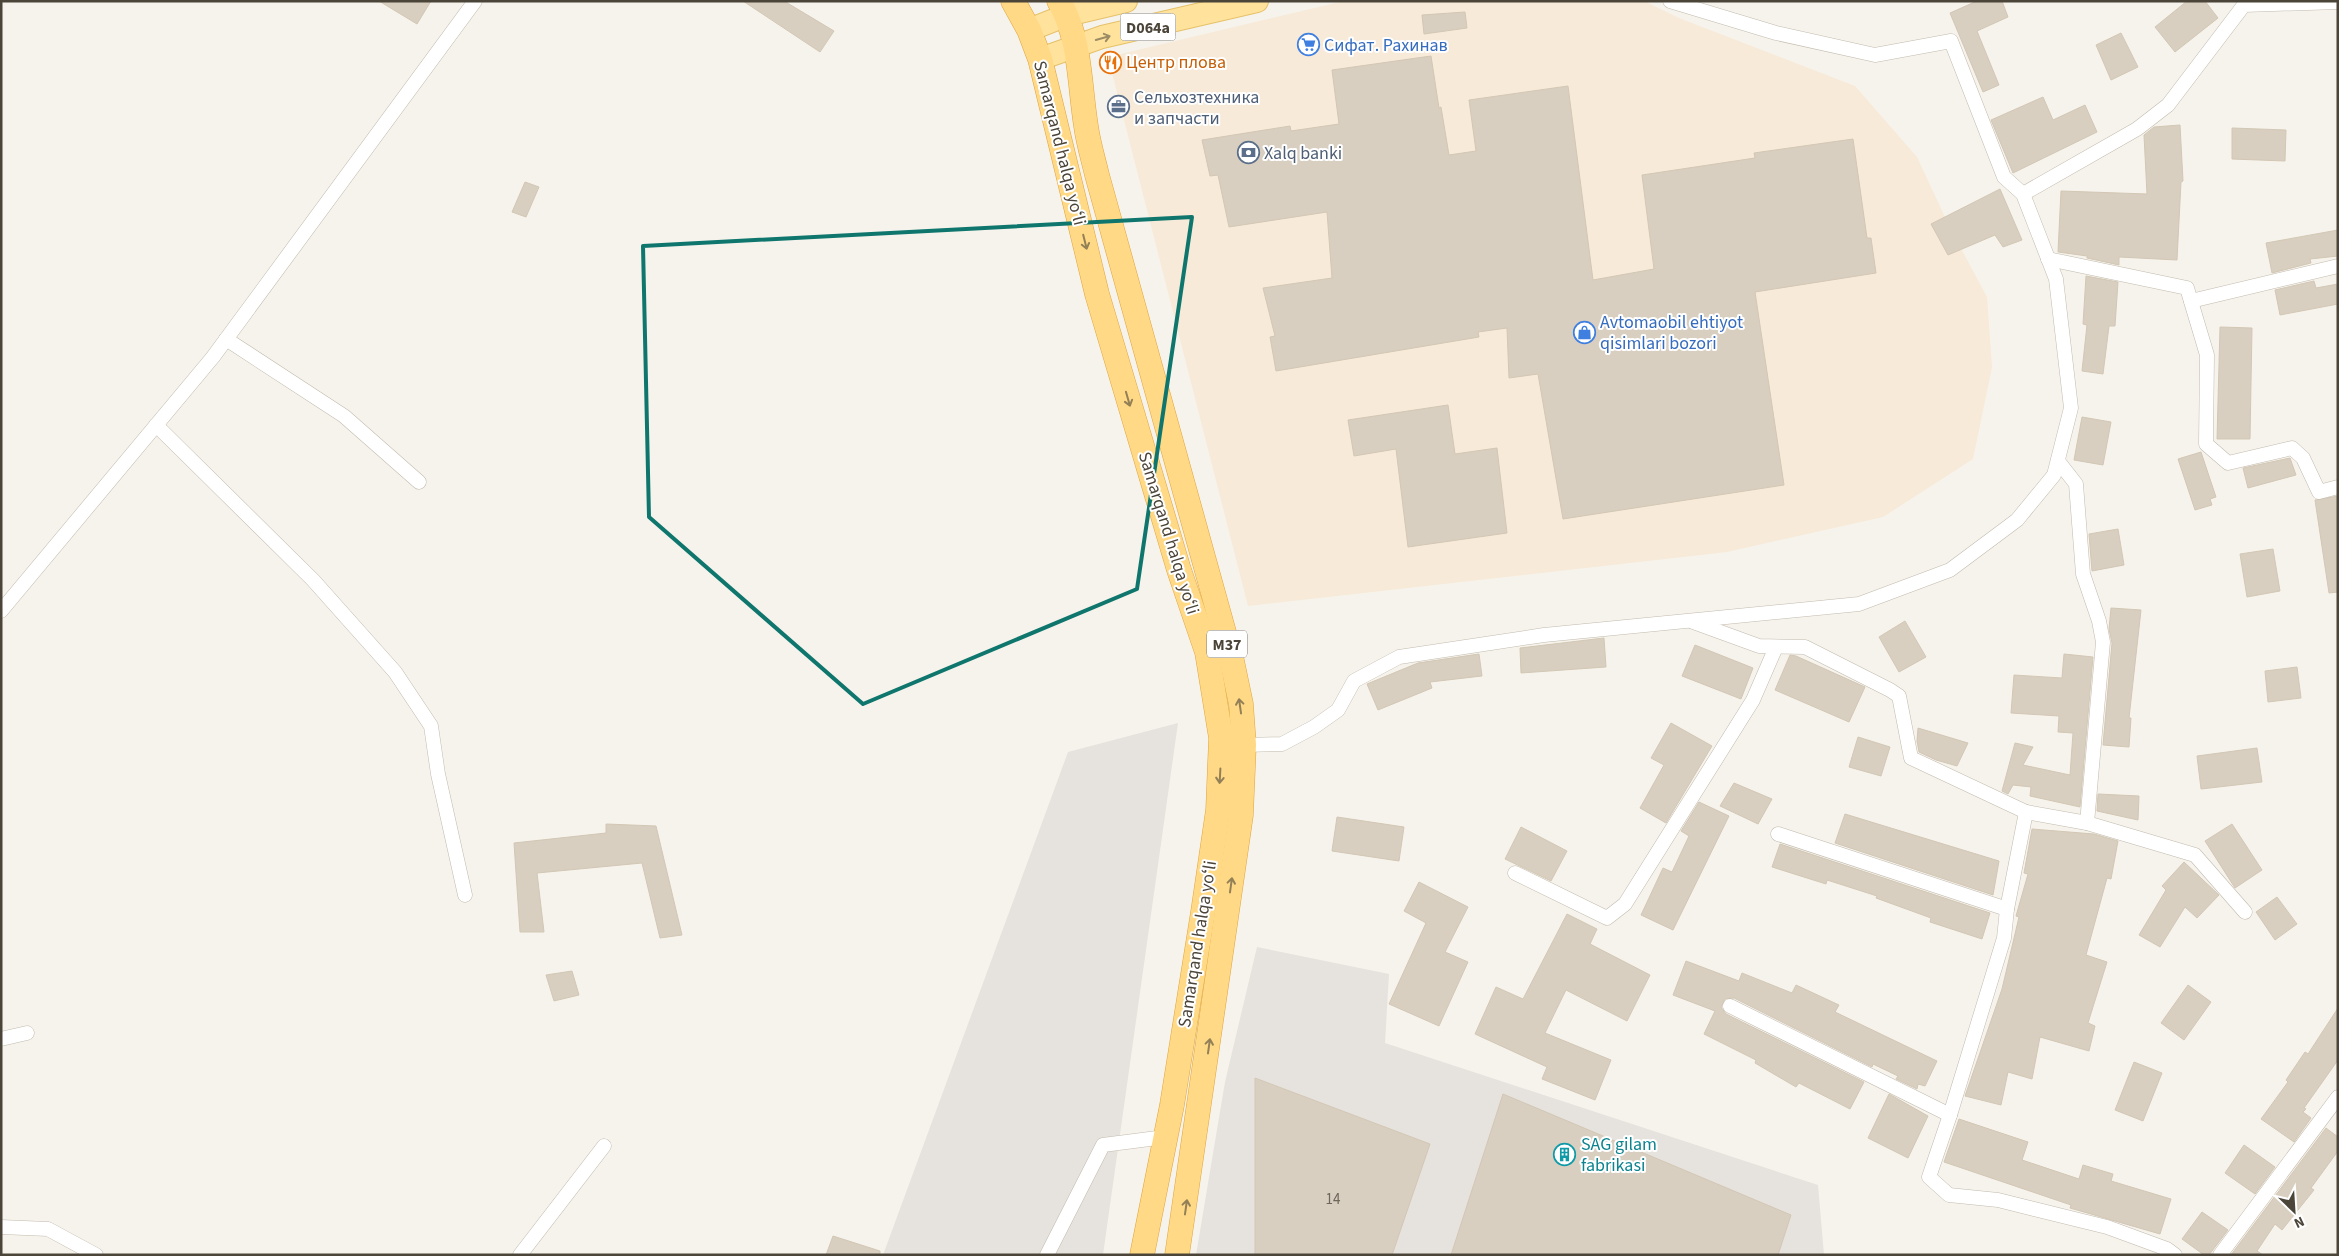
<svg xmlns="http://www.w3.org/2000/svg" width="2339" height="1256" font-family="'Source Sans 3',sans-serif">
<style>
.commercial{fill:#f7ead8}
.industrial{fill:#e6e2dd}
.building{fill:#d8cfc1;stroke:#d3c7b4}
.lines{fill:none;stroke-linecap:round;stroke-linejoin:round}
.minor-casing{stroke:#c2bbae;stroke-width:15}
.primary-casing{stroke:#e6c16a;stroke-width:24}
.trunk-casing{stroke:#e0a43c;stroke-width:25}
.minor{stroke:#fff;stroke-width:14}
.primary{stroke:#ffe39c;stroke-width:22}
.trunk{stroke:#ffd985;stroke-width:24}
.oneway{stroke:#9c8c66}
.oneway2{stroke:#938057}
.marked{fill:none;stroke:#0f766e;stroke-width:4;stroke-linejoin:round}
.labels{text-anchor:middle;stroke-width:4;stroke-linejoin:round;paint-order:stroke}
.number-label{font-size:15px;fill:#6e675b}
.shield{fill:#fff;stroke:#817c74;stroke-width:1}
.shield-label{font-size:16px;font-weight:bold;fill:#4b4439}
.shop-label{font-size:18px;fill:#366cbe;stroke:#fff;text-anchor:start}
.food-label{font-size:18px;fill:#c56008;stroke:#fff;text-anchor:start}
.service-label{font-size:18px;fill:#4e5e75;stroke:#fff;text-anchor:start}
.street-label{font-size:18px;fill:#4b4439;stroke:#fff}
.culture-label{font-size:18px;fill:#0d838f;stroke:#fff;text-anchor:start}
</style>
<rect width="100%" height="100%" fill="#f6f3ec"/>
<polygon class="commercial" points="1344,1 1644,1 1679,18 1855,86 1917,157 1951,230 1987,297 1992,367 1973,459 1883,517 1727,552 1248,606 1108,57"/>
<g class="industrial">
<polygon points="1178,723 1103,1255 883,1255 1068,752"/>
<polygon points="1257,947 1389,974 1385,1043 1818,1185 1824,1255 1196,1255 1225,1082"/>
</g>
<g class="building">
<polygon points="379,1 431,1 417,24"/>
<polygon points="743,1 784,1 834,31 820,52"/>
<polygon points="1977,1 2002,1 2008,17 1977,31 1999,85 1983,92 1950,13"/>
<polygon points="2187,1 2205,1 2218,18 2175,52 2155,27"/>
<polygon points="1465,12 1467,28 1424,34 1422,15"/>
<polygon points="2121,33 2138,67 2111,80 2096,45"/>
<polygon points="1431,56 1439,108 1441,107 1449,155 1476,151 1469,100 1568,86 1593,280 1654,269 1642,175 1755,158 1754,153 1853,139 1867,238 1871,238 1876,273 1755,292 1784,485 1563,519 1538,374 1509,378 1507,328 1478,332 1479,337 1276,371 1270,337 1275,336 1263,288 1332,278 1327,212 1229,227 1218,175 1210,176 1202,140 1290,126 1291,131 1339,124 1332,70"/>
<polygon points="2043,97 2053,120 2085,105 2097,132 2013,173 1991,120"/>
<polygon points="2180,125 2183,181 2181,182 2177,260 2119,257 2119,265 2087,258 2087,256 2058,252 2061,191 2147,194 2144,135 2154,127"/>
<polygon points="2232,128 2286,130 2285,161 2232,159"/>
<polygon points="525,182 539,187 526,217 512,212"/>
<polygon points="2000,189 2022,240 2003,247 1995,235 1948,255 1931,224"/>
<polygon points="2338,230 2338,256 2310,259 2311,263 2272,273 2266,243"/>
<polygon points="2086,276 2118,282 2115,326 2109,326 2103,374 2082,371 2087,325 2083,324"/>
<polygon points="2314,281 2316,288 2338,284 2338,304 2280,315 2275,290"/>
<polygon points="2220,327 2252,328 2250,439 2217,439"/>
<polygon points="1448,405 1455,454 1497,448 1507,533 1408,547 1396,449 1354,456 1348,420"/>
<polygon points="2082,417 2111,422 2103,465 2074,460"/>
<polygon points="2201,452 2216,497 2210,499 2212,505 2195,510 2178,459"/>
<polygon points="2290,458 2296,475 2248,488 2243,468"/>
<polygon points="2338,496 2338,592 2329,593 2315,500"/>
<polygon points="2118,529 2124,565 2092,571 2089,534"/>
<polygon points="2273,549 2280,591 2247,597 2240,554"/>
<polygon points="2111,608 2141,610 2129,718 2131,718 2129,747 2103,745 2112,643 2109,629"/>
<polygon points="1905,621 1926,657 1899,672 1879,637"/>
<polygon points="1604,638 1606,667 1521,673 1520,648"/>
<polygon points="1695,645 1753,668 1741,699 1682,676"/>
<polygon points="1479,654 1482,676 1430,682 1432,688 1378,710 1367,684 1418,663"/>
<polygon points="2064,654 2093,657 2080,807 2030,796 2031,787 2013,785 2008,794 2002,791 2015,743 2033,747 2023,765 2070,775 2073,733 2058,732 2059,716 2011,713 2014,675 2062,678"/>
<polygon points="1790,655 1796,656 1865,687 1849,722 1775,690"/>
<polygon points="2297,667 2301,698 2268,702 2265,671"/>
<polygon points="1671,723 1712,746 1666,823 1640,808 1664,765 1651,758"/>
<polygon points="1918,728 1968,743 1957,766 1936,760 1919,752 1917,741"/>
<polygon points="1858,737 1890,747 1881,776 1849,767"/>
<polygon points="2257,748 2262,782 2201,789 2197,756"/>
<polygon points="1734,783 1772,799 1758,824 1720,806"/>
<polygon points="2098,794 2139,796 2138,820 2097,811"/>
<polygon points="1699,802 1729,816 1673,930 1641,915 1663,868 1672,872 1689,836 1681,831"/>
<polygon points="1845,814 1999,861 1993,895 1835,843"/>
<polygon points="1337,817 1404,827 1399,861 1332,851"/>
<polygon points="606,824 656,826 682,935 660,938 642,863 537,873 544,932 520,932 514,843 606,833"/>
<polygon points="2232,824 2262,870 2235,888 2205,841"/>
<polygon points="1521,827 1567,851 1551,881 1505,859"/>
<polygon points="2032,829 2094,834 2118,841 2111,879 2107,878 2086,955 2107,962 2088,1023 2095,1026 2089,1051 2040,1037 2032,1079 2008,1072 2001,1105 1965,1096 2002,989 2019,917 2016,916 2028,874 2024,873"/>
<polygon points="1780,844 1990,913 1982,939 1930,922 1931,918 1876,898 1877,896 1827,880 1826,884 1772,867"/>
<polygon points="2184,862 2219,895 2197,918 2185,907 2160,947 2139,935 2166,890 2162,886"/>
<polygon points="1419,882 1468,907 1445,952 1468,962 1439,1026 1389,1004 1426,923 1404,911"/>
<polygon points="2277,897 2297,924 2275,940 2256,912"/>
<polygon points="1567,914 1597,929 1590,944 1650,975 1627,1021 1566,990 1545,1033 1611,1060 1595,1100 1542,1079 1547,1067 1475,1034 1496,987 1523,999"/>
<polygon points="1686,961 1739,981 1742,973 1792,993 1796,985 1839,1005 1835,1012 1937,1061 1925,1086 1918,1084 1917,1089 1896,1079 1898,1076 1873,1064 1872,1067 1734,998 1725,999 1721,1007 1726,1014 1864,1082 1850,1109 1799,1083 1796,1087 1755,1063 1756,1060 1704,1034 1715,1011 1673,995"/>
<polygon points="572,971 579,995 554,1001 546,975"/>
<polygon points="2188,985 2211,1002 2184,1040 2161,1023"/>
<polygon points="2338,1008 2338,1060 2304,1108 2306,1109 2303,1112 2311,1118 2294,1142 2261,1119 2288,1082 2286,1080 2305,1052 2308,1054"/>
<polygon points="2134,1062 2162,1073 2143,1121 2115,1110"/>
<polygon points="1255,1078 1430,1144 1392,1255 1255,1255"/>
<polygon points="1503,1094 1791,1215 1778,1255 1451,1255"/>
<polygon points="1889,1094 1928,1116 1908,1158 1868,1138"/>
<polygon points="1959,1119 2028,1142 2022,1160 2079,1179 2083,1165 2113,1174 2111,1181 2171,1199 2160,1234 2070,1208 2071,1205 1944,1162"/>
<polygon points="2326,1128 2338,1137 2338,1151 2311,1188 2314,1190 2282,1230 2275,1224 2257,1251 2263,1255 2231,1255"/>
<polygon points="2244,1145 2275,1167 2255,1194 2225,1173"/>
<polygon points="2202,1212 2228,1230 2209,1255 2204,1255 2182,1239"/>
<polygon points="833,1236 880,1251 880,1255 826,1255"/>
</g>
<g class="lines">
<defs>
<g id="minor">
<polyline points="2023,194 2137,129 2168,105 2244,5 2338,2"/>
<polyline points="2048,259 2187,288 2207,355 2206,444 2228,463 2292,448 2303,458 2319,492 2338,487"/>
<polyline points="2191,301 2338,266"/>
<polyline points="226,339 344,416 419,482"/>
<polyline points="156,425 313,580 395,672 431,726 438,774 465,895"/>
<polyline points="2058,461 2076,484 2083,574 2099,621 2103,642 2087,823 2195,855 2245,912"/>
<polyline points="1,611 213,357 475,1"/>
<polyline points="1693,622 1759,646 1805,647 1890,690 1899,696 1911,758 2026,812 2007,909 2004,938 1950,1115 1929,1177 1949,1195 1998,1200 2107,1227 2167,1249 2175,1255"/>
<polyline points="1244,745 1282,744 1314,727 1338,710 1354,681 1399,657 1544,635 1859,604 1950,570 2017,520 2054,475 2071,408 2056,279 2023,194 2004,177 1951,41 1875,55 1776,33 1670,1"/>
<polyline points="2026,812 2087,823"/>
<polyline points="1778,834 2007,909"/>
<polyline points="1515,873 1607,918 1625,904 1753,700 1776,647"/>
<polyline points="1730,1006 1950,1115"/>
<polyline points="1,1039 27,1033"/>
<polyline points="1,1227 48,1229 96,1255"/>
<polyline points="520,1255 604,1146"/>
<polyline points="1047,1255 1103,1145 1165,1137"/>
<polyline points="2220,1255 2338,1097"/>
</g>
<g id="primary">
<polyline points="1029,30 1067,15 1126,1"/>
<polyline points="1040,59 1102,37 1257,1"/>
</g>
<g id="trunk">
<polyline points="1013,1 1029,30 1040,59 1097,294 1179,570 1207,652 1221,738 1218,810 1203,912 1172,1105 1142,1255"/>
<path d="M 1059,1 C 1081,39 1079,83 1086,126 C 1088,142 1093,158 1097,175 L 1232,661 L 1241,704 L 1244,745 L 1241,815 L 1177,1255"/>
</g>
</defs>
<use href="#minor" class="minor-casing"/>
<use href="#primary" class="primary-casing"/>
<use href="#trunk" class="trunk-casing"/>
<use href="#minor" class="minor"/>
<use href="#primary" class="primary"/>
<use href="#trunk" class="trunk"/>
</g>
<defs><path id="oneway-shaft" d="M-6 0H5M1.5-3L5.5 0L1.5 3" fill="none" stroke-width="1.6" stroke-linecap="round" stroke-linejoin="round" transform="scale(1.25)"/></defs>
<use class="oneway" href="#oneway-shaft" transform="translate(1103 38) rotate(-16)"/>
<g class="oneway2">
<use href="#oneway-shaft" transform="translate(1085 242) rotate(76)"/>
<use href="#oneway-shaft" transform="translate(1128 399) rotate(74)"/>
<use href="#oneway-shaft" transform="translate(1240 706) rotate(-98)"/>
<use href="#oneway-shaft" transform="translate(1220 776) rotate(93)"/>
<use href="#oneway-shaft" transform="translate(1231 885) rotate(-82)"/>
<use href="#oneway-shaft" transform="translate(1209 1046) rotate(-82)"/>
<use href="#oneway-shaft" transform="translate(1186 1207) rotate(-82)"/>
</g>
<path class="marked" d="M 1192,217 L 1137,589 L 863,704 L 649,517 L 643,246 Z"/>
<defs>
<symbol id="supermarket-ring" viewBox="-11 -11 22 22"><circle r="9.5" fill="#fff" stroke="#3f7fe0" stroke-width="1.5"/><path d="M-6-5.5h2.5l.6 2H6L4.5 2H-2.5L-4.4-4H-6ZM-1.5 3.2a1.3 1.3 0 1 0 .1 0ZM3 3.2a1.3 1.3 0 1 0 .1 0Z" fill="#3f7fe0"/></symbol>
<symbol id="restaurant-ring" viewBox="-11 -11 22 22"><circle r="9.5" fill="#fff" stroke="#e8710a" stroke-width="1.5"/><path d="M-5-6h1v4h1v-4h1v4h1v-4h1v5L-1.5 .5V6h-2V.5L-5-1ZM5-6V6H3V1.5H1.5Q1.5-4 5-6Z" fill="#e8710a"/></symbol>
<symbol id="office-ring" viewBox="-11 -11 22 22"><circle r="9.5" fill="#fff" stroke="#5c6f8a" stroke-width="1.5"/><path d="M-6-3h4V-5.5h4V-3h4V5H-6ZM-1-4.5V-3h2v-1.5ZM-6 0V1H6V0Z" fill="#5c6f8a"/></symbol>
<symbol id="bank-ring" viewBox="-11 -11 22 22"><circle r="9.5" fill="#fff" stroke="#5c6f8a" stroke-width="1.5"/><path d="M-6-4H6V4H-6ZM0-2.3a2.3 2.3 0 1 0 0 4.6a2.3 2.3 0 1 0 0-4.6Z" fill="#5c6f8a"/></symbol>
<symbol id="shop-ring" viewBox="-11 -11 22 22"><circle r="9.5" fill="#fff" stroke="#3f7fe0" stroke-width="1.5"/><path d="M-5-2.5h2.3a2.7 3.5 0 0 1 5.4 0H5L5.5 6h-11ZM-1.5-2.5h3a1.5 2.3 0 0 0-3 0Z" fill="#3f7fe0"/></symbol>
<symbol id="building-ring" viewBox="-11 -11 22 22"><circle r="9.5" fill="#fff" stroke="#0f9aa8" stroke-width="1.5"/><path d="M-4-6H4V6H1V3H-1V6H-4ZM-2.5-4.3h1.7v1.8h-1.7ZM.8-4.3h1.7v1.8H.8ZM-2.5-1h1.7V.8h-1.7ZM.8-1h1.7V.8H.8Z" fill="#0f9aa8"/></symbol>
</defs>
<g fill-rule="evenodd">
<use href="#supermarket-ring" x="1296" y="32" width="25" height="25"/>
<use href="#restaurant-ring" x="1098" y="50" width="25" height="25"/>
<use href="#office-ring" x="1106" y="94" width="25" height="25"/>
<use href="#bank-ring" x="1236" y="140" width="25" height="25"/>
<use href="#shop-ring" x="1572" y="320" width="25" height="25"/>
<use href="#building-ring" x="1552" y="1142" width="25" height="25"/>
</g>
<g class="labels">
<g class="number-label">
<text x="1333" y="1204">14</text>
</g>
<g class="shield">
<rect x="1120.5" y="13.5" width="55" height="27" rx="4"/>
<rect x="1207" y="630.5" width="40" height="27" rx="4"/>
</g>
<g class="shield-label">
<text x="1148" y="33">D064a</text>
<text x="1227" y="650">M37</text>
</g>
<g class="shop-label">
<text x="1324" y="51">Сифат. Рахинав</text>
<text x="1600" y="328">Avtomaobil ehtiyot<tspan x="1600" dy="21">qisimlari bozori</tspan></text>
</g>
<g class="food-label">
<text x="1126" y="68">Центр плова</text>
</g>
<g class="service-label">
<text x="1134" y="103">Сельхозтехника<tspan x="1134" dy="21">и запчасти</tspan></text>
<text x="1264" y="159">Xalq banki</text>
</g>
<g class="street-label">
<text transform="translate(1060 143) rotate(76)" y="6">Samarqand halqa yoʻli</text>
<text transform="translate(1169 533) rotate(73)" y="6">Samarqand halqa yoʻli</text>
<text transform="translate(1197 944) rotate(-81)" y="6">Samarqand halqa yoʻli</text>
</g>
<g class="culture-label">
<text x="1581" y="1150">SAG gilam<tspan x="1581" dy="21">fabrikasi</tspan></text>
</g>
</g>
<rect width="2339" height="1256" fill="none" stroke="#4b4439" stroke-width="5"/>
<g transform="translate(2294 1211) rotate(155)" stroke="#ffffff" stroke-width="4" paint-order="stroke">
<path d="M0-4L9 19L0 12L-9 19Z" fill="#4b4439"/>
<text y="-8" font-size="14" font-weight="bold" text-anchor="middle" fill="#4b4439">N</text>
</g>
</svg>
